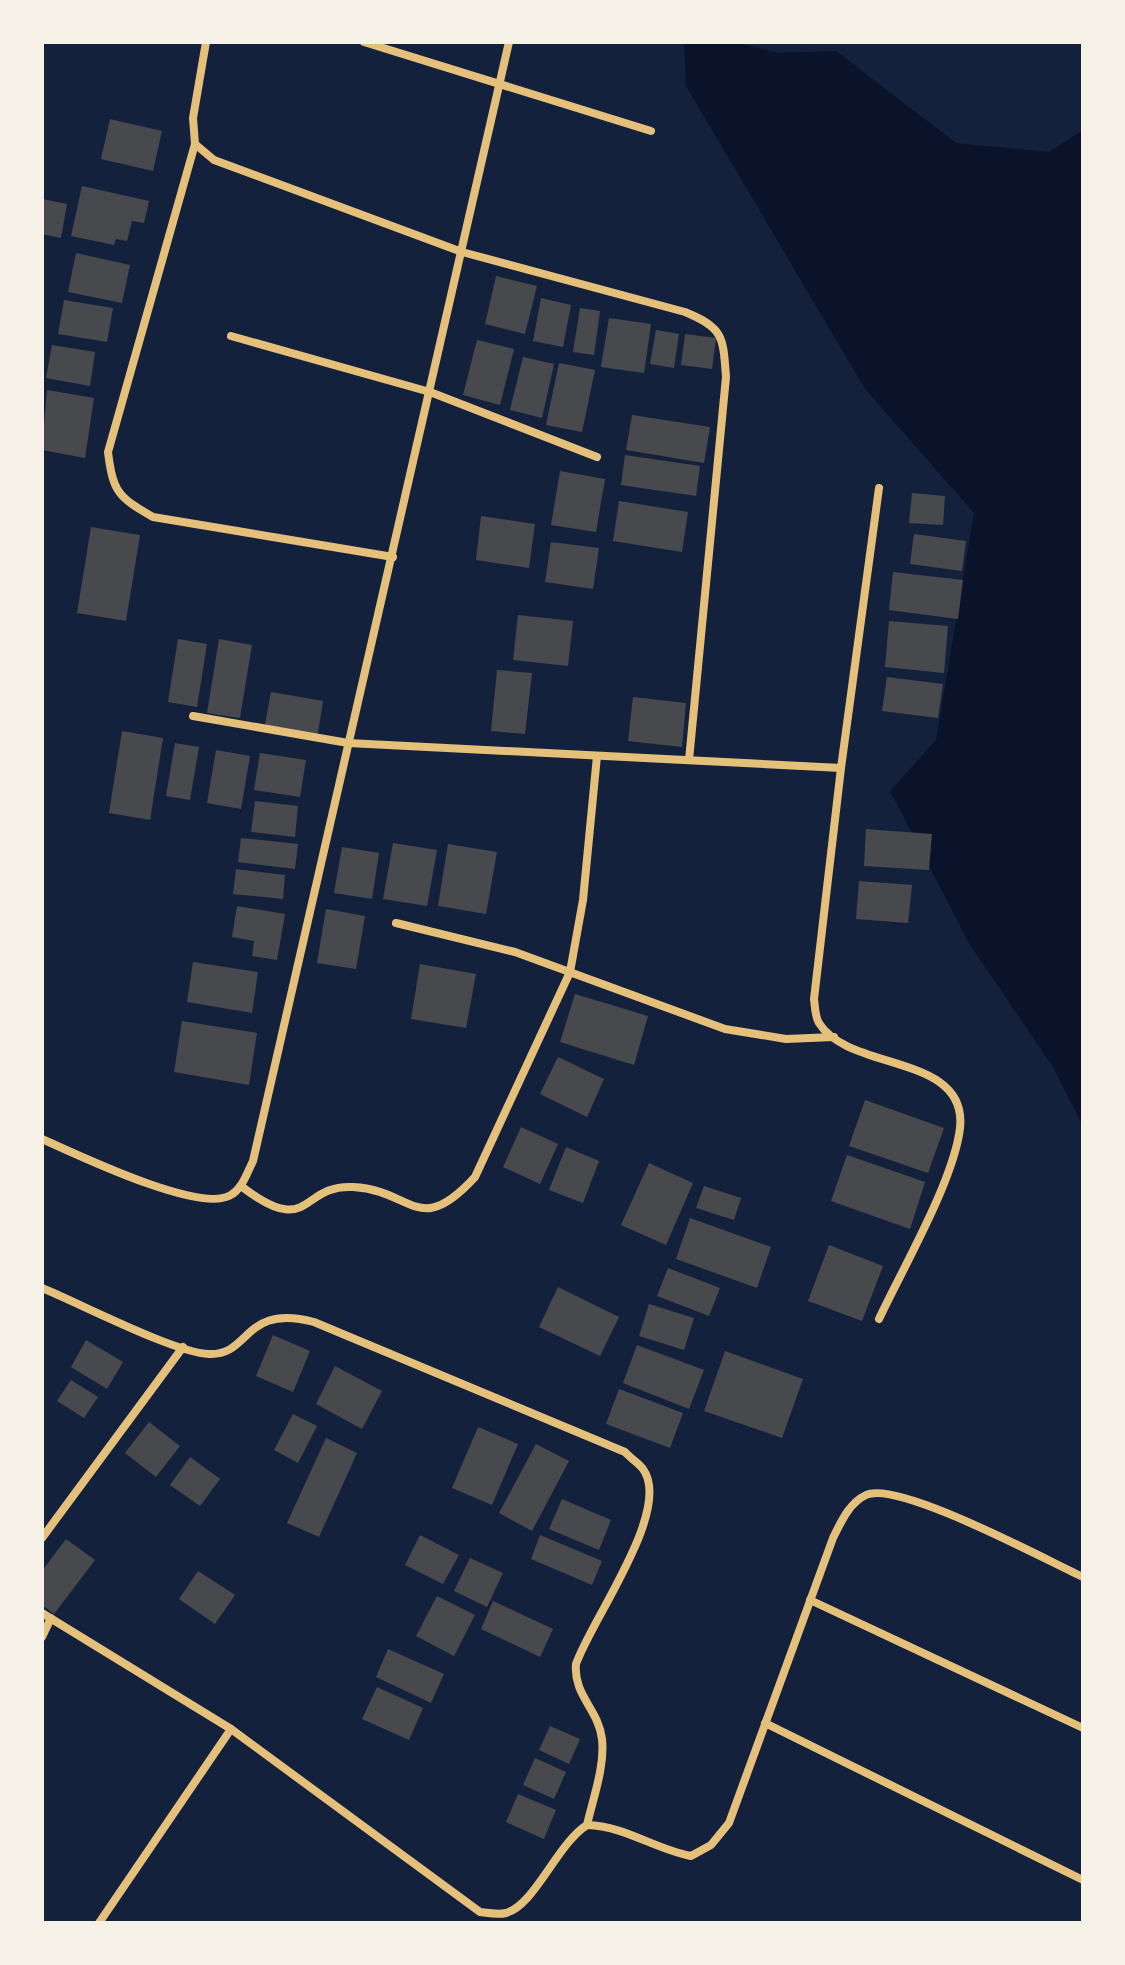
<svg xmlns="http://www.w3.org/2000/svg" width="1125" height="1965" font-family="Overpass,sans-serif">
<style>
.water{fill:#0b132b}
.building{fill:#48494c}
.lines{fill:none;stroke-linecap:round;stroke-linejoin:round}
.minor{stroke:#e5c07b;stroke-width:8}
</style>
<rect width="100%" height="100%" fill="#14213d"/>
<polygon class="water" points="684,42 735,42 778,53 836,51 956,143 1049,152 1083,130 1083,1126 1053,1067 970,945 890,791 936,740 974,513 865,389 686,86"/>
<g class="building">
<polygon points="110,119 162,131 153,171 101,159"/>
<polygon points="82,186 149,201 144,223 132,221 127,241 116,239 114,245 71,236"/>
<polygon points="42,199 67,204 61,238 42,234"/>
<polygon points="76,253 130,265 122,303 68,292"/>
<polygon points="496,276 537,286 525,334 485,324"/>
<polygon points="541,298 571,305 563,347 533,341"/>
<polygon points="64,300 113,308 107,342 58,334"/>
<polygon points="580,308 600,311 594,355 573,352"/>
<polygon points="609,318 651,324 644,373 601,367"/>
<polygon points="656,330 679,334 674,368 650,364"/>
<polygon points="685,334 716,338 712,369 681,365"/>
<polygon points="477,340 514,349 500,405 463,395"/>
<polygon points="52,345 95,352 90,386 46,378"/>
<polygon points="523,357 554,364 542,418 510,410"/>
<polygon points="559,363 595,370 582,432 546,425"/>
<polygon points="47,390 94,398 85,458 42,450"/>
<polygon points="632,415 710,427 704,463 626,450"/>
<polygon points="625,455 700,466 696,496 621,485"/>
<polygon points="560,471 605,479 596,532 551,525"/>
<polygon points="912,493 945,496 943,525 909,523"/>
<polygon points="619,501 688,512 682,552 613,541"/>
<polygon points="481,516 535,524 529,568 476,560"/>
<polygon points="91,527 140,535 126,621 77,613"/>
<polygon points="914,534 966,541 962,571 910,564"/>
<polygon points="551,542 599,548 593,589 545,582"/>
<polygon points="893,572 963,580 958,619 889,610"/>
<polygon points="518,615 573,621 568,666 513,660"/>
<polygon points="889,621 948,626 944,673 885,667"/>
<polygon points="178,639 207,644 197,707 168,702"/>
<polygon points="219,639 252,645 240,718 207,713"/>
<polygon points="497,670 532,673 525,734 491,731"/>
<polygon points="887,677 943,684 938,718 882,711"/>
<polygon points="271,692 323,701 317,739 264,730"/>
<polygon points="633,697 686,703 682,747 628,741"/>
<polygon points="122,731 163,738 150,820 109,813"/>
<polygon points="175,743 199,747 190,800 166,796"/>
<polygon points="216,750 250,756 241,809 207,803"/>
<polygon points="260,753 306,760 300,797 254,790"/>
<polygon points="255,801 298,806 295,837 251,832"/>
<polygon points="866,829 932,834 929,870 864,866"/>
<polygon points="241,838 298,844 295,869 238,862"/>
<polygon points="393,843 437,850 427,906 383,899"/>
<polygon points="448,844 497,852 486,914 438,906"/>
<polygon points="342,847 379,853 372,899 334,893"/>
<polygon points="236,869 285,875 283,899 233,894"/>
<polygon points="859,881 912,885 908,923 856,919"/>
<polygon points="237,906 285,914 277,960 252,956 254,941 232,937"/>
<polygon points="326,909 365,916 356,969 317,963"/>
<polygon points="193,962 258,972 252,1013 187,1002"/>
<polygon points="420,964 476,974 466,1028 411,1019"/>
<polygon points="575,994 648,1016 634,1065 560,1042"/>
<polygon points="182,1021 257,1033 249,1085 174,1072"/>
<polygon points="558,1057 604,1079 587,1117 540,1094"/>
<polygon points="865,1100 944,1128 928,1173 849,1146"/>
<polygon points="521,1127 558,1144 540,1184 503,1167"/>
<polygon points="566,1147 599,1161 583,1203 549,1190"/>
<polygon points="847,1155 925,1182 910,1229 831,1201"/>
<polygon points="649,1163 693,1183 666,1245 621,1225"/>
<polygon points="704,1186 741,1198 734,1220 696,1208"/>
<polygon points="690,1218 771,1247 757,1288 676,1259"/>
<polygon points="829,1245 883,1266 862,1321 808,1301"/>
<polygon points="668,1268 720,1288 709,1316 657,1296"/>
<polygon points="558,1287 619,1317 600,1356 539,1327"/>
<polygon points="649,1304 694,1318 684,1350 639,1336"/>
<polygon points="273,1335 310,1351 293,1392 256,1376"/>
<polygon points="86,1340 123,1362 107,1389 71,1367"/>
<polygon points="637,1345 704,1370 689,1409 623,1383"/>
<polygon points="725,1351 803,1379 782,1438 704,1411"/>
<polygon points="335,1366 382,1391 362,1429 316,1404"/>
<polygon points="71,1380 98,1397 84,1418 57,1401"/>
<polygon points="619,1389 683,1413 670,1448 606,1424"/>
<polygon points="293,1414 317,1426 298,1463 274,1450"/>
<polygon points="149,1422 180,1446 156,1477 125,1453"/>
<polygon points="478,1427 518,1444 492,1505 452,1488"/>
<polygon points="326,1438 357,1453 319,1537 287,1523"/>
<polygon points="536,1444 569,1461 532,1531 499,1513"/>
<polygon points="190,1457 220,1479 200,1506 170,1485"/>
<polygon points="562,1499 611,1520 599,1550 549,1529"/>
<polygon points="420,1535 459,1555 443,1584 405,1565"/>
<polygon points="540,1535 602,1561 592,1585 531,1559"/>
<polygon points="66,1539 95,1560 54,1614 42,1605 42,1571"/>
<polygon points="470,1558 503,1573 487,1607 454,1591"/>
<polygon points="198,1571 235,1595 215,1624 179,1599"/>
<polygon points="437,1596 475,1615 454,1656 416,1636"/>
<polygon points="493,1601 553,1629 540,1657 481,1629"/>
<polygon points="388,1649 444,1674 431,1703 376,1677"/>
<polygon points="377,1687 423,1708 409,1740 362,1719"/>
<polygon points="550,1726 580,1739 569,1764 539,1750"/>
<polygon points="535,1758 566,1772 554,1799 523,1785"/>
<polygon points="518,1794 556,1810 544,1839 506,1822"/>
</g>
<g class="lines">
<g class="minor">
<path d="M 206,42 L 193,118 L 195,144 L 214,160 L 462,252 L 685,312 C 724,328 723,337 726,377 L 689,760"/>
<polyline points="364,42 651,131"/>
<path d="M 195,144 L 108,452 C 113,492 118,497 153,517 L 393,557"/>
<polyline points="231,336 430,392 597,457"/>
<polyline points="193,716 348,743 841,768 879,488"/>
<path d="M 841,768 L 814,999 C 815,1006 815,1017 819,1023 C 849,1072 968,1053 960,1128 C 954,1180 903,1268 879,1319"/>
<polyline points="396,923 515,952 725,1029 786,1039 834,1037"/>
<path d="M 42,1139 C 78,1155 196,1212 229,1196 C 242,1190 247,1173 253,1161 L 509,42"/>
<path d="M 241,1186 C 311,1240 300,1184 353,1187 C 413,1190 418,1239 475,1177 L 570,972 L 583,900 L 597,756"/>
<path d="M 42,1288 C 79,1303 175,1353 209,1354 C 251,1356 243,1303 314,1322 L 625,1452 C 630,1458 639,1463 643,1469 C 673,1510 591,1620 576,1664 C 573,1695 599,1710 602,1739 C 605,1767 593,1798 587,1825"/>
<polyline points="42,1538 183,1347"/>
<polyline points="810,1600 1083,1728"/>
<path d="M 42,1613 L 231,1729 L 480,1912 C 488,1913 498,1915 506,1913 C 535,1905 557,1844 587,1825 C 625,1826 654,1849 691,1856 L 711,1845 L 729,1823 L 833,1538 C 841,1522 849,1503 866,1495 C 898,1480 1046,1560 1083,1577"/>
<polyline points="42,1637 51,1618"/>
<polyline points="765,1723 1083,1880"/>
<polyline points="99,1923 231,1729"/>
</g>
</g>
<rect width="1125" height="1965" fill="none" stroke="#f6f1e7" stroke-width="88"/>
</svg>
